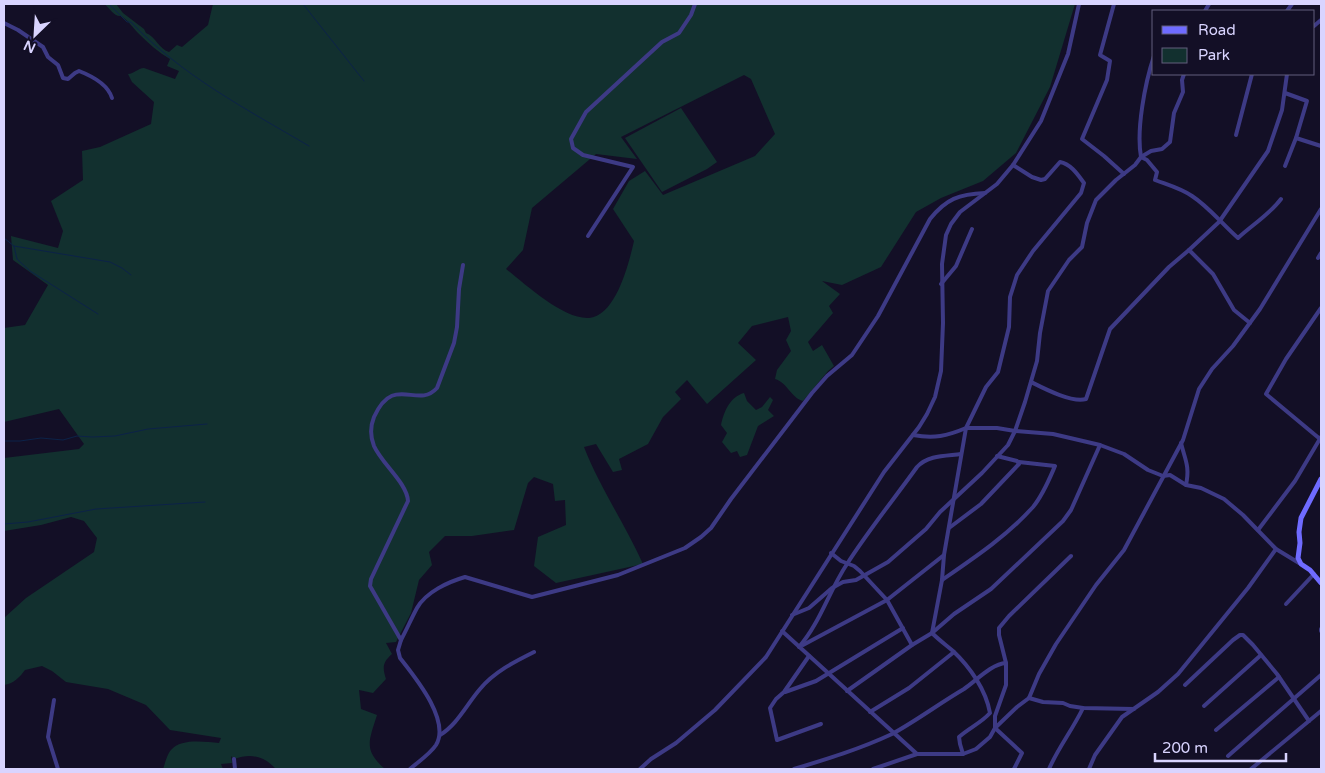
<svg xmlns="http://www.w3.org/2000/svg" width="1325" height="773" font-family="'Varela Round',sans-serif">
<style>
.green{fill:#12302f;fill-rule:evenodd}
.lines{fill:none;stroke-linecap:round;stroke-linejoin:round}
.stream{stroke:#0c2248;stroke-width:1}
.minor{stroke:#3d3a85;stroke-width:4}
.secondary{stroke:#6f6bff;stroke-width:5}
</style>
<rect width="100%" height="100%" fill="#130f26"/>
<g class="green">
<path d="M 104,4 L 116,4 L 123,13 L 144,29 L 146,33 C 156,37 159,49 169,52 L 177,45 L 182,47 L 208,25 L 213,4 L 1075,4 L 1050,87 L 1016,153 L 983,181 L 941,198 L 916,212 L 881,267 L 842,285 L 822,281 L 840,294 L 829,306 L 833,313 L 808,342 L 813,351 L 822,345 L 834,366 L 828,371 L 803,401 C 791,398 788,383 775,379 L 777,370 L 791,351 L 786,340 L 791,331 L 788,317 L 752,326 L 738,343 L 756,360 L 707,404 L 687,380 L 675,392 L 681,399 L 663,417 L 648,444 L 619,459 L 622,470 L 613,472 L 596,444 L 584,447 C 600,488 625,524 643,564 L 556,583 L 534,566 L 538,537 L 566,525 L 565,500 L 555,501 L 553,484 L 534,477 L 528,483 L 514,530 L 472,536 L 445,536 L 429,552 L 432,565 L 419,580 L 411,613 L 396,642 L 386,643 L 392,654 C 383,662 382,667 386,679 L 373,693 L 359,690 L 361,709 L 377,715 C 369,741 363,750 385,769 L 276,769 C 264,756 251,753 234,759 L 231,756 L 232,763 L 221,764 L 223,769 L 163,769 C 165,764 167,754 171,750 C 181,738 205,742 219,743 L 221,738 L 170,730 L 146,705 L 108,689 L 66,682 L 52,671 L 42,666 L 25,670 C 20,677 13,684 4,685 L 4,618 L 26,598 L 94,552 L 97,538 L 84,521 L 71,517 L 41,525 L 4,531 L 4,458 L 79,449 L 84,444 L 59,409 L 4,422 L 4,328 L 25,325 L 48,285 L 13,260 L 11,236 L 58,248 L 63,231 L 51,201 L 83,180 L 82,151 L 100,147 L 151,124 L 154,102 L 132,82 L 128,74 C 134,74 138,68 144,68 L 175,79 L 179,71 L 167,66 L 170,59 C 158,52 148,43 138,33 C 132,27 129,21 121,16 C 114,17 110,8 104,4 ZM 744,75 L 751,79 L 775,134 L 755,156 L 663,195 L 645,171 L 629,181 L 613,209 L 634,241 C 629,263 616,316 589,318 C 564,320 525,284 506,269 L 523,250 L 532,208 L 596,154 L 637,159 L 621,137 Z"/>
<polygon points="681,108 717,162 707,169 662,192 625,138"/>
<path d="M 744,393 L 747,401 L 756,410 L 762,407 L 770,397 L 773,400 L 768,410 L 774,416 L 758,426 L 747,455 L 740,457 L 737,451 L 731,453 L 722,442 L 727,433 L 721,425 C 724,411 730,397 744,393 Z"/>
</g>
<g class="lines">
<g class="stream">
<path d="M 109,4 L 127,22 L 131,22 C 181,75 246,109 309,146"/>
<polyline points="303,4 364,81"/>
<polyline points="4,238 14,246 17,259 30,271 98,314"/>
<polyline points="14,246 110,262 122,268 131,275"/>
<polyline points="4,441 20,441 41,438 63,440 77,436 92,437 115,436 148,429 207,424"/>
<polyline points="4,524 28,522 96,509 205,502"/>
</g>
<g class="minor">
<polyline points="1114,4 1100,55 1110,61 1107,80 1082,139 1104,156 1124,174"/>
<polyline points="1205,11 1209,4"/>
<polyline points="1287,11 1292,4"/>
<path d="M 4,23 L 18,30 L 43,47 L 48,57 L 58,65 L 63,78 L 68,79 L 75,73 L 79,71 C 92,76 108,85 112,98"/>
<polyline points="1314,26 1321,20"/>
<polyline points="1285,93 1307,101 1296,138 1321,146"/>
<polyline points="1236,135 1252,74"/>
<path d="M 1141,157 L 1147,160 L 1157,172 L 1155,180 C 1168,185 1180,188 1192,196 C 1209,207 1222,224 1238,238 C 1252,225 1270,214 1281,199"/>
<polyline points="1141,157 1151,151 1162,149 1170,142 1174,113 1183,92 1182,80 1184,74"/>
<polyline points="1285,166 1296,138"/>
<polyline points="588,236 633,167 583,155 573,148 571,139 586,112 662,42 679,33 691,15 695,4"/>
<polyline points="1318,258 1321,253"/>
<polyline points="941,284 956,266 972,229"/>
<polyline points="1250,323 1234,310 1213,274 1189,250 1219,222 1268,151 1282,110 1287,74"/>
<path d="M 1031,382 C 1045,389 1072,403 1086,399 L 1110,329 L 1169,267 L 1189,250"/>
<path d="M 913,435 C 934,439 947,436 966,428 L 986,387 L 998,372 L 1009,327 L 1010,297 L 1017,275 L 1033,251 L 1081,193 L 1084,183 C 1078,175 1071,164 1060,162 L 1045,179 L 1041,180 L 1032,177 L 1013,165"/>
<polyline points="1320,439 1266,394 1286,359 1321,308"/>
<path d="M 1181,443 C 1185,460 1190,466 1186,485"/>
<polyline points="949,528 981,504 1019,464 1017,461 997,456"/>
<polyline points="1258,530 1295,481 1321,437"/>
<path d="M 831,553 L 841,561 L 854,566 L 860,571 L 887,600 L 912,645 L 932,633 C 939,640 946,645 953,651 C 970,667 986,690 990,713 C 981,723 969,728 959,737 L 960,744 L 963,754"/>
<path d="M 942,580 C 974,558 1007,536 1033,507 C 1043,495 1049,480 1055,466 L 1019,462"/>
<polyline points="1286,604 1314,574"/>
<path d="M 792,615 L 809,608 L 832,588 L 843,582 L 856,580 L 888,562 L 926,529 L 940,512 L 982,473 L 1008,445 L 1015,431 L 1025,402 L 1037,361 L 1040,333 L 1048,291 L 1069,260 L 1082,247 L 1087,223 L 1096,200 L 1116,180 L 1135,165 L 1141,157 C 1136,130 1145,83 1154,56"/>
<polyline points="1321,629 1321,631"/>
<polyline points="782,631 917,754"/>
<polyline points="932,633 942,580 944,555 966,428 997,428 1015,431 1053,434 1100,445 1124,454 1148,470 1163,476 1170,475 1186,485 1201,488 1224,499 1243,515 1276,549 1299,563"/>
<polyline points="932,633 954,614 991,589 1063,521 1071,510 1100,445"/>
<path d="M 401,640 C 407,629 411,619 417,608 C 426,592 448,582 465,577 L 532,597 L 618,575 L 685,548 L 701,537 L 711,528 L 731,499 L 812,393 L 827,376 L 852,355 L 878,316 L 930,219 C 946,199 959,194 985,193"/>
<polyline points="803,645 887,600 944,555"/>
<path d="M 799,647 C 820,623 829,591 847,564 C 868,531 894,499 917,467 C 928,455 946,456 961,454"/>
<polyline points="809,656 784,692 776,699 770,708 777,740 821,724"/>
<polyline points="1185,685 1233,640 1240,635 1243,635 1253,645 1277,674 1309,721"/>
<polyline points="847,691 912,645"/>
<polyline points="785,692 816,681 903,628"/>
<polyline points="1029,698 1043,702 1063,703 1070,706 1083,708 1134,709"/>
<polyline points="54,700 48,737 58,769"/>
<polyline points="1204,706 1261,655"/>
<polyline points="870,712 909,688 954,652"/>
<polyline points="1216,730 1279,677"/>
<path d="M 440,735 C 457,725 467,704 480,689 C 494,672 514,662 534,652"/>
<polyline points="1228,756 1321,675"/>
<polyline points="234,759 235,769"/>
<path d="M 410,769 C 418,762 430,754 436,745 C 451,720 414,676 400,658 L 398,650 L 401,640 L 370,586 L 371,579 L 408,501 C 407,483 382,464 374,446 C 370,436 370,427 374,417 C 394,373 417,410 437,388 L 454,343 L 457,327 L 459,289 L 463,265"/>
<polyline points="640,769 651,759 676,743 715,710 766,657 884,472 919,427 927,414 935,397 941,371 943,323 942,264 946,235 951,224 960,212 997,184 1013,165 1041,121 1068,54 1079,4"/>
<path d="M 794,769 C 827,759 860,749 892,734 C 916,721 940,703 964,689 C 976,681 991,664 1006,663"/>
<polyline points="873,769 917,754 963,754 976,749 990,737 995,728 1017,707 1029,698 1039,674 1056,644 1096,585 1124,550 1183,440 1199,389 1212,369 1233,346 1260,309 1321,209"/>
<polyline points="1014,769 1022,753 995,728 995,716 1006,685 1006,663 999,635 999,628 1009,616 1071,556"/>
<path d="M 1049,769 C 1058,748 1073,729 1083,708"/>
<polyline points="1089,769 1095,755 1122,717 1158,692 1178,674 1248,588 1276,549"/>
<polyline points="1251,769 1321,711"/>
</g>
<polyline class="secondary" points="1321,479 1301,518 1299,532 1300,543 1298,558 1301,564 1310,570 1321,583"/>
</g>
<rect width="1325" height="773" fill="none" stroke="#d9d4ff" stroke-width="10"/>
<rect x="1152" y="10" width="162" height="65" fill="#130f26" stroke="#625e7d"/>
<rect x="1162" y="26" width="25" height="8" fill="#6f6bff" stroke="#625e7d"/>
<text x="1198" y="35" font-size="15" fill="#d9d4ff">Road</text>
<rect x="1162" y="48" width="25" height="15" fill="#12302f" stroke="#625e7d"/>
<text x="1198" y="60" font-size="15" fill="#d9d4ff">Park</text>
<g transform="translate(35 35) rotate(205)" stroke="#130f26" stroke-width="4" paint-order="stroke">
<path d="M0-4L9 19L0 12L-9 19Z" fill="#d9d4ff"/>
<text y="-8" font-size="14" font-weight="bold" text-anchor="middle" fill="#d9d4ff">N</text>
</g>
<path d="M1155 753v8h131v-8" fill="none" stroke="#d9d4ff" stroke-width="2.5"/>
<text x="1162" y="753" font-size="15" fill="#d9d4ff" stroke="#130f26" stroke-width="4" paint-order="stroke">200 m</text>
</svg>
